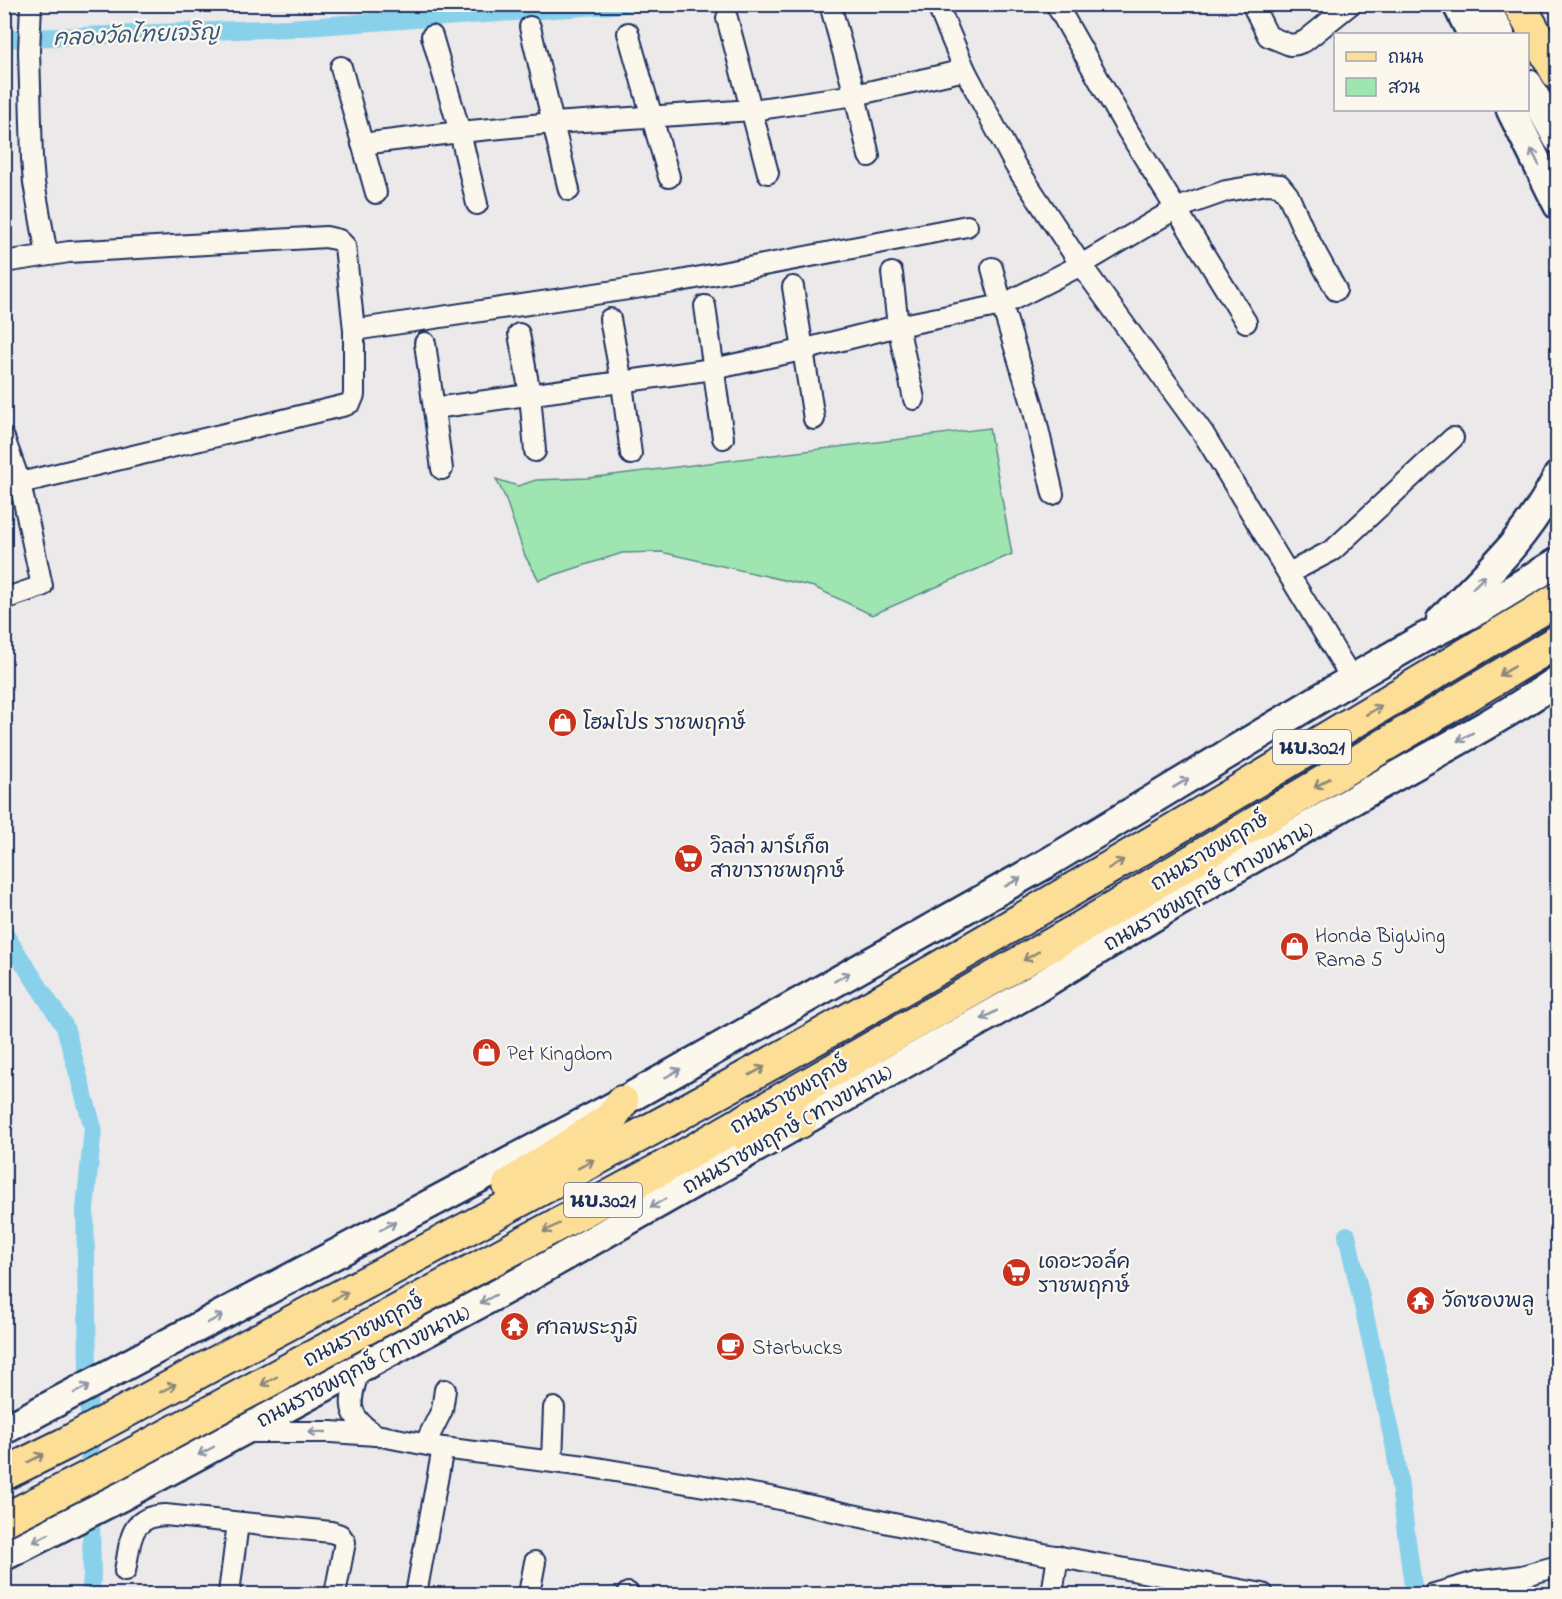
<svg xmlns="http://www.w3.org/2000/svg" width="1562" height="1599" font-family="'Indie Flower','Playpen Sans Thai',sans-serif">
<style>
.green{fill:#9ee5b2;stroke:#5c8a88;stroke-width:1.5}
.lines{fill:none;stroke-linecap:round;stroke-linejoin:round}
.canal{stroke:#89d1eb;stroke-width:18}
.minor-casing{stroke:#1b2f5e;stroke-width:24}
.secondary-casing{stroke:#1b2f5e;stroke-width:33}
.primary-casing{stroke:#1b2f5e;stroke-width:36}
.minor{stroke:#fbf7ec;stroke-width:20}
.secondary{stroke:#fbf7ec;stroke-width:28}
.primary{stroke:#fcde96;stroke-width:32}
.oneway{stroke:#8b93a5}
.oneway2{stroke:#8c867a}
.labels{text-anchor:middle;stroke-width:5;stroke-linejoin:round;paint-order:stroke}
.shield{fill:#fbf7ec;stroke:#5e6b89;stroke-width:1.5}
.shield-label{font-size:20px;font-weight:bold;fill:#1b2f5e}
.poi-label{font-size:21px;fill:#1b2f5e;stroke:#fbf7ec;text-anchor:start}
.street-label{font-size:21px;fill:#1b2f5e;stroke:#fbf7ec}
.water-label{font-size:22px;font-style:italic;fill:#365881;stroke:#fbf7ec}
</style>
<rect width="100%" height="100%" fill="#ebe9ea"/>
<filter id="ink" filterUnits="userSpaceOnUse"><feTurbulence type="fractalNoise" baseFrequency=".0167" numOctaves="2"/><feDisplacementMap in="SourceGraphic" scale="12" xChannelSelector="R" yChannelSelector="G"/><feConvolveMatrix kernelMatrix="1 2 1 2 8 2 1 2 1" color-interpolation-filters="sRGB"/></filter>
<g filter="url(#ink)">
<polygon class="green" points="989,428 1012,554 872,615 814,587 661,552 622,553 539,580 525,556 505,497 496,479 518,486 536,480 588,478"/>
<g class="lines">
<g class="canal">
<polyline points="4,39 290,28 626,4"/>
<polyline points="4,933 65,1027 93,1128 85,1209 92,1577 90,1594"/>
<polyline points="1347,1235 1395,1449 1414,1594"/>
</g>
<defs>
<g id="minor">
<polyline points="31,4 29,51 32,159 34,183 47,255"/>
<polyline points="830,4 855,95 869,156"/>
<polyline points="937,4 965,70 1015,165 1081,265 1203,433 1352,679"/>
<polyline points="1056,4 1128,131 1246,322"/>
<polyline points="1252,4 1268,36 1290,45 1297,44 1305,41 1351,4"/>
<polyline points="727,18 768,173"/>
<polyline points="530,27 569,190"/>
<polyline points="628,33 669,177"/>
<polyline points="432,36 460,132 477,204"/>
<polyline points="341,67 376,193"/>
<polyline points="362,144 460,132 553,123 753,110 855,95 965,70"/>
<polyline points="4,262 69,252 326,237 339,240 345,246 354,330 354,395 351,402 346,405 20,483"/>
<polyline points="992,268 1002,305 1033,407 1053,494"/>
<polyline points="892,273 898,326 914,399"/>
<polyline points="793,287 814,419"/>
<polyline points="705,306 723,438"/>
<polyline points="610,319 622,383 631,454"/>
<polyline points="354,330 675,282 967,226"/>
<polyline points="519,334 530,394 535,451"/>
<polyline points="425,343 442,469"/>
<polyline points="435,408 713,369 802,350 898,326 1002,305 1081,265 1175,209 1226,191 1267,184 1280,185 1288,195 1304,231 1336,290"/>
<polyline points="4,438 20,483 42,586 4,599"/>
<polyline points="1289,573 1333,550 1453,438"/>
<path d="M 360,1367 C 350,1400 343,1414 376,1435"/>
<polyline points="245,1432 331,1432 376,1435 443,1448 585,1466 770,1497 967,1540 1263,1594"/>
<polyline points="425,1444 442,1410 445,1390"/>
<polyline points="552,1461 554,1408"/>
<path d="M 125,1571 C 131,1541 128,1517 165,1515 L 331,1532 L 340,1535 L 345,1542 L 335,1594"/>
<polyline points="229,1593 238,1523"/>
<polyline points="416,1594 443,1448"/>
<polyline points="529,1594 535,1562"/>
<polyline points="628,1594 628,1593"/>
<polyline points="1052,1594 1058,1556"/>
<polyline points="1434,1594 1476,1582 1522,1576 1558,1566"/>
</g>
<g id="secondary">
<polyline points="1457,4 1472,34"/>
<polyline points="1484,4 1500,34"/>
<polyline points="1528,84 1558,139"/>
<polyline points="1511,110 1558,205"/>
<path d="M 1441,620 C 1488,573 1528,537 1558,476"/>
<polyline points="4,1430 622,1102 1049,862 1352,679 1423,638 1482,608 1558,562"/>
<path d="M 4,1556 L 122,1496 L 523,1280 L 1034,990 C 1141,922 1252,859 1362,795 C 1428,757 1495,723 1558,680"/>
</g>
<g id="primary">
<polyline points="1519,4 1558,74"/>
<polyline points="748,1137 786,1121 800,1122"/>
<polyline points="509,1185 611,1118 622,1102"/>
<path d="M 4,1474 L 67,1443 C 324,1303 585,1169 839,1025 C 1081,887 1319,743 1558,599"/>
<polyline points="4,1520 118,1462 675,1161 1082,927 1558,641"/>
</g>
</defs>
<use href="#minor" class="minor-casing"/>
<use href="#secondary" class="secondary-casing"/>
<use href="#primary" class="primary-casing"/>
<use href="#minor" class="minor"/>
<use href="#secondary" class="secondary"/>
<use href="#primary" class="primary"/>
</g>
<defs><path id="oneway-shaft" d="M-6 0H5M1.5-3L5.5 0L1.5 3" fill="none" stroke-width="1.6" stroke-linecap="round" stroke-linejoin="round" transform="scale(1.5)"/></defs>
<g class="oneway">
<use href="#oneway-shaft" transform="translate(1535 157) rotate(-117)"/>
<use href="#oneway-shaft" transform="translate(1479 582) rotate(-45)"/>
<use href="#oneway-shaft" transform="translate(1465 737) rotate(151)"/>
<use href="#oneway-shaft" transform="translate(1181 783) rotate(-31)"/>
<use href="#oneway-shaft" transform="translate(1013 882) rotate(-29)"/>
<use href="#oneway-shaft" transform="translate(842 977) rotate(-30)"/>
<use href="#oneway-shaft" transform="translate(989 1015) rotate(151)"/>
<use href="#oneway-shaft" transform="translate(673 1073) rotate(-30)"/>
<use href="#oneway-shaft" transform="translate(658 1203) rotate(150)"/>
<use href="#oneway-shaft" transform="translate(388 1226) rotate(-28)"/>
<use href="#oneway-shaft" transform="translate(488 1299) rotate(152)"/>
<use href="#oneway-shaft" transform="translate(215 1319) rotate(-28)"/>
<use href="#oneway-shaft" transform="translate(82 1389) rotate(-27)"/>
<use href="#oneway-shaft" transform="translate(317 1432) rotate(180)"/>
<use href="#oneway-shaft" transform="translate(206 1451) rotate(152)"/>
<use href="#oneway-shaft" transform="translate(41 1538) rotate(153)"/>
</g>
<g class="oneway2">
<use href="#oneway-shaft" transform="translate(1507 671) rotate(149)"/>
<use href="#oneway-shaft" transform="translate(1374 710) rotate(-31)"/>
<use href="#oneway-shaft" transform="translate(1322 783) rotate(149)"/>
<use href="#oneway-shaft" transform="translate(1116 864) rotate(-30)"/>
<use href="#oneway-shaft" transform="translate(1031 956) rotate(150)"/>
<use href="#oneway-shaft" transform="translate(757 1071) rotate(-29)"/>
<use href="#oneway-shaft" transform="translate(586 1164) rotate(-29)"/>
<use href="#oneway-shaft" transform="translate(551 1228) rotate(152)"/>
<use href="#oneway-shaft" transform="translate(340 1296) rotate(-28)"/>
<use href="#oneway-shaft" transform="translate(269 1381) rotate(152)"/>
<use href="#oneway-shaft" transform="translate(168 1388) rotate(-28)"/>
<use href="#oneway-shaft" transform="translate(36 1458) rotate(-27)"/>
</g>
</g>
<defs>
<symbol id="shop-disc" viewBox="-11 -11 22 22"><circle r="9.5" fill="#c8321e" stroke="#fbf7ec"/><path d="M-5-2.5h2.3a2.7 3.5 0 0 1 5.4 0H5L5.5 6h-11ZM-1.5-2.5h3a1.5 2.3 0 0 0-3 0Z" fill="#fff"/></symbol>
<symbol id="supermarket-disc" viewBox="-11 -11 22 22"><circle r="9.5" fill="#c8321e" stroke="#fbf7ec"/><path d="M-6-5.5h2.5l.6 2H6L4.5 2H-2.5L-4.4-4H-6ZM-1.5 3.2a1.3 1.3 0 1 0 .1 0ZM3 3.2a1.3 1.3 0 1 0 .1 0Z" fill="#fff"/></symbol>
<symbol id="temple-disc" viewBox="-11 -11 22 22"><circle r="9.5" fill="#c8321e" stroke="#fbf7ec"/><path d="M0-6L5-2H3V0L6.5 2.5H4V6H1.5V3h-3V6H-4V2.5H-6.5L-3 0V-2H-5Z" fill="#fff"/></symbol>
<symbol id="cafe-disc" viewBox="-11 -11 22 22"><circle r="9.5" fill="#c8321e" stroke="#fbf7ec"/><path d="M-5.5-4.5H6V0H3Q3 3.5 0 3.5H-2.5Q-5.5 3.5-5.5 0ZM3-3.2v2h1.7v-2ZM-6 4.5H4V6H-6Z" fill="#fff"/></symbol>
</defs>
<g fill-rule="evenodd">
<use href="#shop-disc" x="546" y="706" width="33" height="33"/>
<use href="#supermarket-disc" x="672" y="842" width="33" height="33"/>
<use href="#shop-disc" x="1278" y="930" width="33" height="33"/>
<use href="#shop-disc" x="470" y="1036" width="33" height="33"/>
<use href="#supermarket-disc" x="1000" y="1256" width="33" height="33"/>
<use href="#temple-disc" x="1404" y="1284" width="33" height="33"/>
<use href="#temple-disc" x="498" y="1310" width="33" height="33"/>
<use href="#cafe-disc" x="714" y="1330" width="33" height="33"/>
</g>
<g class="labels">
<g class="shield">
<rect x="1273" y="730" width="78" height="34" rx="4.5"/>
<rect x="564" y="1183" width="78" height="34" rx="4.5"/>
</g>
<g class="shield-label">
<text x="1312" y="754">นบ.3021</text>
<text x="603" y="1207">นบ.3021</text>
</g>
<g class="poi-label">
<text x="583" y="729">โฮมโปร ราชพฤกษ์</text>
<text x="710" y="853">วิลล่า มาร์เก็ต<tspan x="710" dy="24">สาขาราชพฤกษ์</tspan></text>
<text x="1315" y="942">Honda BigWing<tspan x="1315" dy="24">Rama 5</tspan></text>
<text x="507" y="1060">Pet Kingdom</text>
<text x="1038" y="1268">เดอะวอล์ค<tspan x="1038" dy="24">ราชพฤกษ์</tspan></text>
<text x="1442" y="1307">วัดซองพลู</text>
<text x="536" y="1334">ศาลพระภูมิ</text>
<text x="752" y="1354">Starbucks</text>
</g>
<g class="street-label">
<text transform="translate(1209 851) rotate(-31)" y="7">ถนนราชพฤกษ์</text>
<text transform="translate(1208 886) rotate(-30)" y="7">ถนนราชพฤกษ์ (ทางขนาน)</text>
<text transform="translate(789 1095) rotate(-30)" y="7">ถนนราชพฤกษ์</text>
<text transform="translate(787 1129) rotate(-30)" y="7">ถนนราชพฤกษ์ (ทางขนาน)</text>
<text transform="translate(363 1330) rotate(-28)" y="7">ถนนราชพฤกษ์</text>
<text transform="translate(363 1366) rotate(-28)" y="7">ถนนราชพฤกษ์ (ทางขนาน)</text>
</g>
<g class="water-label">
<text transform="translate(136 34) rotate(-2)" y="8">คลองวัดไทยเจริญ</text>
</g>
</g>
<rect width="1562" height="1599" fill="none" stroke="#fbf7ec" stroke-width="24"/>
<rect x="12" y="12" width="1538" height="1575" fill="none" stroke="#1b2f5e" stroke-width="2" filter="url(#ink)"/>
<rect x="1334" y="33" width="195" height="78" fill="#fbf7ec" stroke="#a1a7b3" stroke-width="1.5"/>
<rect x="1346" y="52" width="30" height="9" fill="#fcde96" stroke="#a1a7b3" stroke-width="1.5"/>
<text x="1388" y="63" font-size="18" fill="#1b2f5e">ถนน</text>
<rect x="1346" y="78" width="30" height="18" fill="#9ee5b2" stroke="#a1a7b3" stroke-width="1.5"/>
<text x="1388" y="93" font-size="18" fill="#1b2f5e">สวน</text>
</svg>
